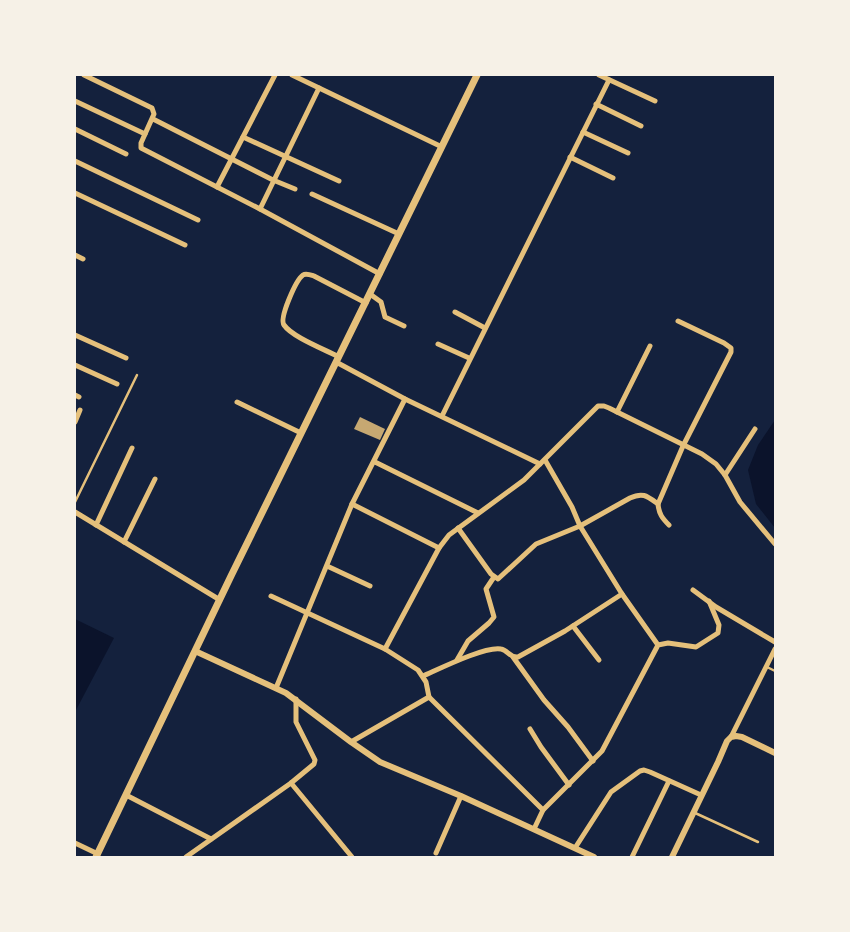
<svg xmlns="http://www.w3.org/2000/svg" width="850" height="932" font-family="'Archivo Narrow',sans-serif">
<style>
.water{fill:#0b132b}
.building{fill:#c6a872}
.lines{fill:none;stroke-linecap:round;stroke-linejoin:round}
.service{stroke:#e5c07b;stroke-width:2.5}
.minor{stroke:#e5c07b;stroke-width:5}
.tertiary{stroke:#e5c07b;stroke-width:6}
.secondary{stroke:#e5c07b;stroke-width:7}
</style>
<rect width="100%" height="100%" fill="#14213d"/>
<g class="water">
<polygon points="775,420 775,528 756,504 748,470 758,445"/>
<polygon points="75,619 114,638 75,712"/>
</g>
<polygon class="building" points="360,417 385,429 380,440 354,429"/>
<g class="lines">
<g class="service">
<polyline points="75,502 137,375"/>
<polyline points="767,667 775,671"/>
<polyline points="693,812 758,842"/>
</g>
<g class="minor">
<polyline points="84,75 152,108 154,114 141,143 141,148 260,209 380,274"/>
<polyline points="292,75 442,147"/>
<polyline points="599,75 655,101"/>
<polyline points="75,101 145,134"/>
<polyline points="596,104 641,126"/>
<polyline points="153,119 273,180 295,189"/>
<polyline points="75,129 126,154"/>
<polyline points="583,132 628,153"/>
<polyline points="243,137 339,181"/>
<polyline points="570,157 613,178"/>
<polyline points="75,161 198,220"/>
<polyline points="217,187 275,75"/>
<polyline points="75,193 185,245"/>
<polyline points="312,194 399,234"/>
<polyline points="260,209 319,88"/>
<polyline points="75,255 83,259"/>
<polyline points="370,294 381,302 385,317 404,326"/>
<polyline points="455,312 485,328"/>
<polyline points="75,335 126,358"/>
<polyline points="438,344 469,358"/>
<path d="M 339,357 C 326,350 292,337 284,325 C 279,318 296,280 303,275 C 306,273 311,275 314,276 L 366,303"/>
<polyline points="336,362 405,399 540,464"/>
<polyline points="75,365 117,384"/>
<polyline points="75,395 79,397"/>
<polyline points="237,402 301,433"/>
<polyline points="617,412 650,346"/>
<polyline points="442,416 609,80"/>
<polyline points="75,422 80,410"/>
<polyline points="545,460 572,507 580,526 622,594 658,645"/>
<polyline points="375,462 478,513"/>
<polyline points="725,475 755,429"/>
<polyline points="352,504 439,548"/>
<polyline points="75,512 220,600"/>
<polyline points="96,525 132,448"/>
<path d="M 669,525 C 662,518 659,514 658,504 L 683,446 L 731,352 L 731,348 L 724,343 L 678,321"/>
<path d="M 458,528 L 491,574 L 498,579 L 536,544 L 580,526 L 630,498 C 643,492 647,496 658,504"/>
<polyline points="124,542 155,479"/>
<polyline points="327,566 370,586"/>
<polyline points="693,590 716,607 775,642"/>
<polyline points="271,596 385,649 418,670 426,682 429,697 351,742"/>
<polyline points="573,626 599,660"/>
<polyline points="385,649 439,548 449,535 524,480 598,406 604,406 609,408 702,454 716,464 725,475 740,502 775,544"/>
<polyline points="513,657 544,700 568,727 593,761"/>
<polyline points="457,660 468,641 489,623 494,617 486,589 494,577"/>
<path d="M 423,676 C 439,669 485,646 501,649 C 508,650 509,658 518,657 L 565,631 L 622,594"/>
<polyline points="276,688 352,504 405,399"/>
<polyline points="429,697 543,810 534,829"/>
<polyline points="530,729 541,747 569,785"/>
<polyline points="731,737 775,649"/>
<polyline points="291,783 352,857"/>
<polyline points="126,795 211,839"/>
<polyline points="543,810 602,751 658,645 668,643 696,647 718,633 719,625 709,601"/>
<polyline points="75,843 98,854"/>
<polyline points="575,848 611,792 640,771 644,770 650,772 701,795"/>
<polyline points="436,853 461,796"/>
<polyline points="186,857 291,783 314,764 315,760 296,722 296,699"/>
<polyline points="632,857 669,781"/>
</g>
<g class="tertiary">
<polyline points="195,651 286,693 351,742 380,762 461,796 594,857"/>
<polyline points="672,857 718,762 727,741 731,737 736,736 742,737 775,753"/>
</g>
<polyline class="secondary" points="96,857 231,576 477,75"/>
</g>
<rect width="850" height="932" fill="none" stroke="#f6f1e7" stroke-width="152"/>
</svg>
